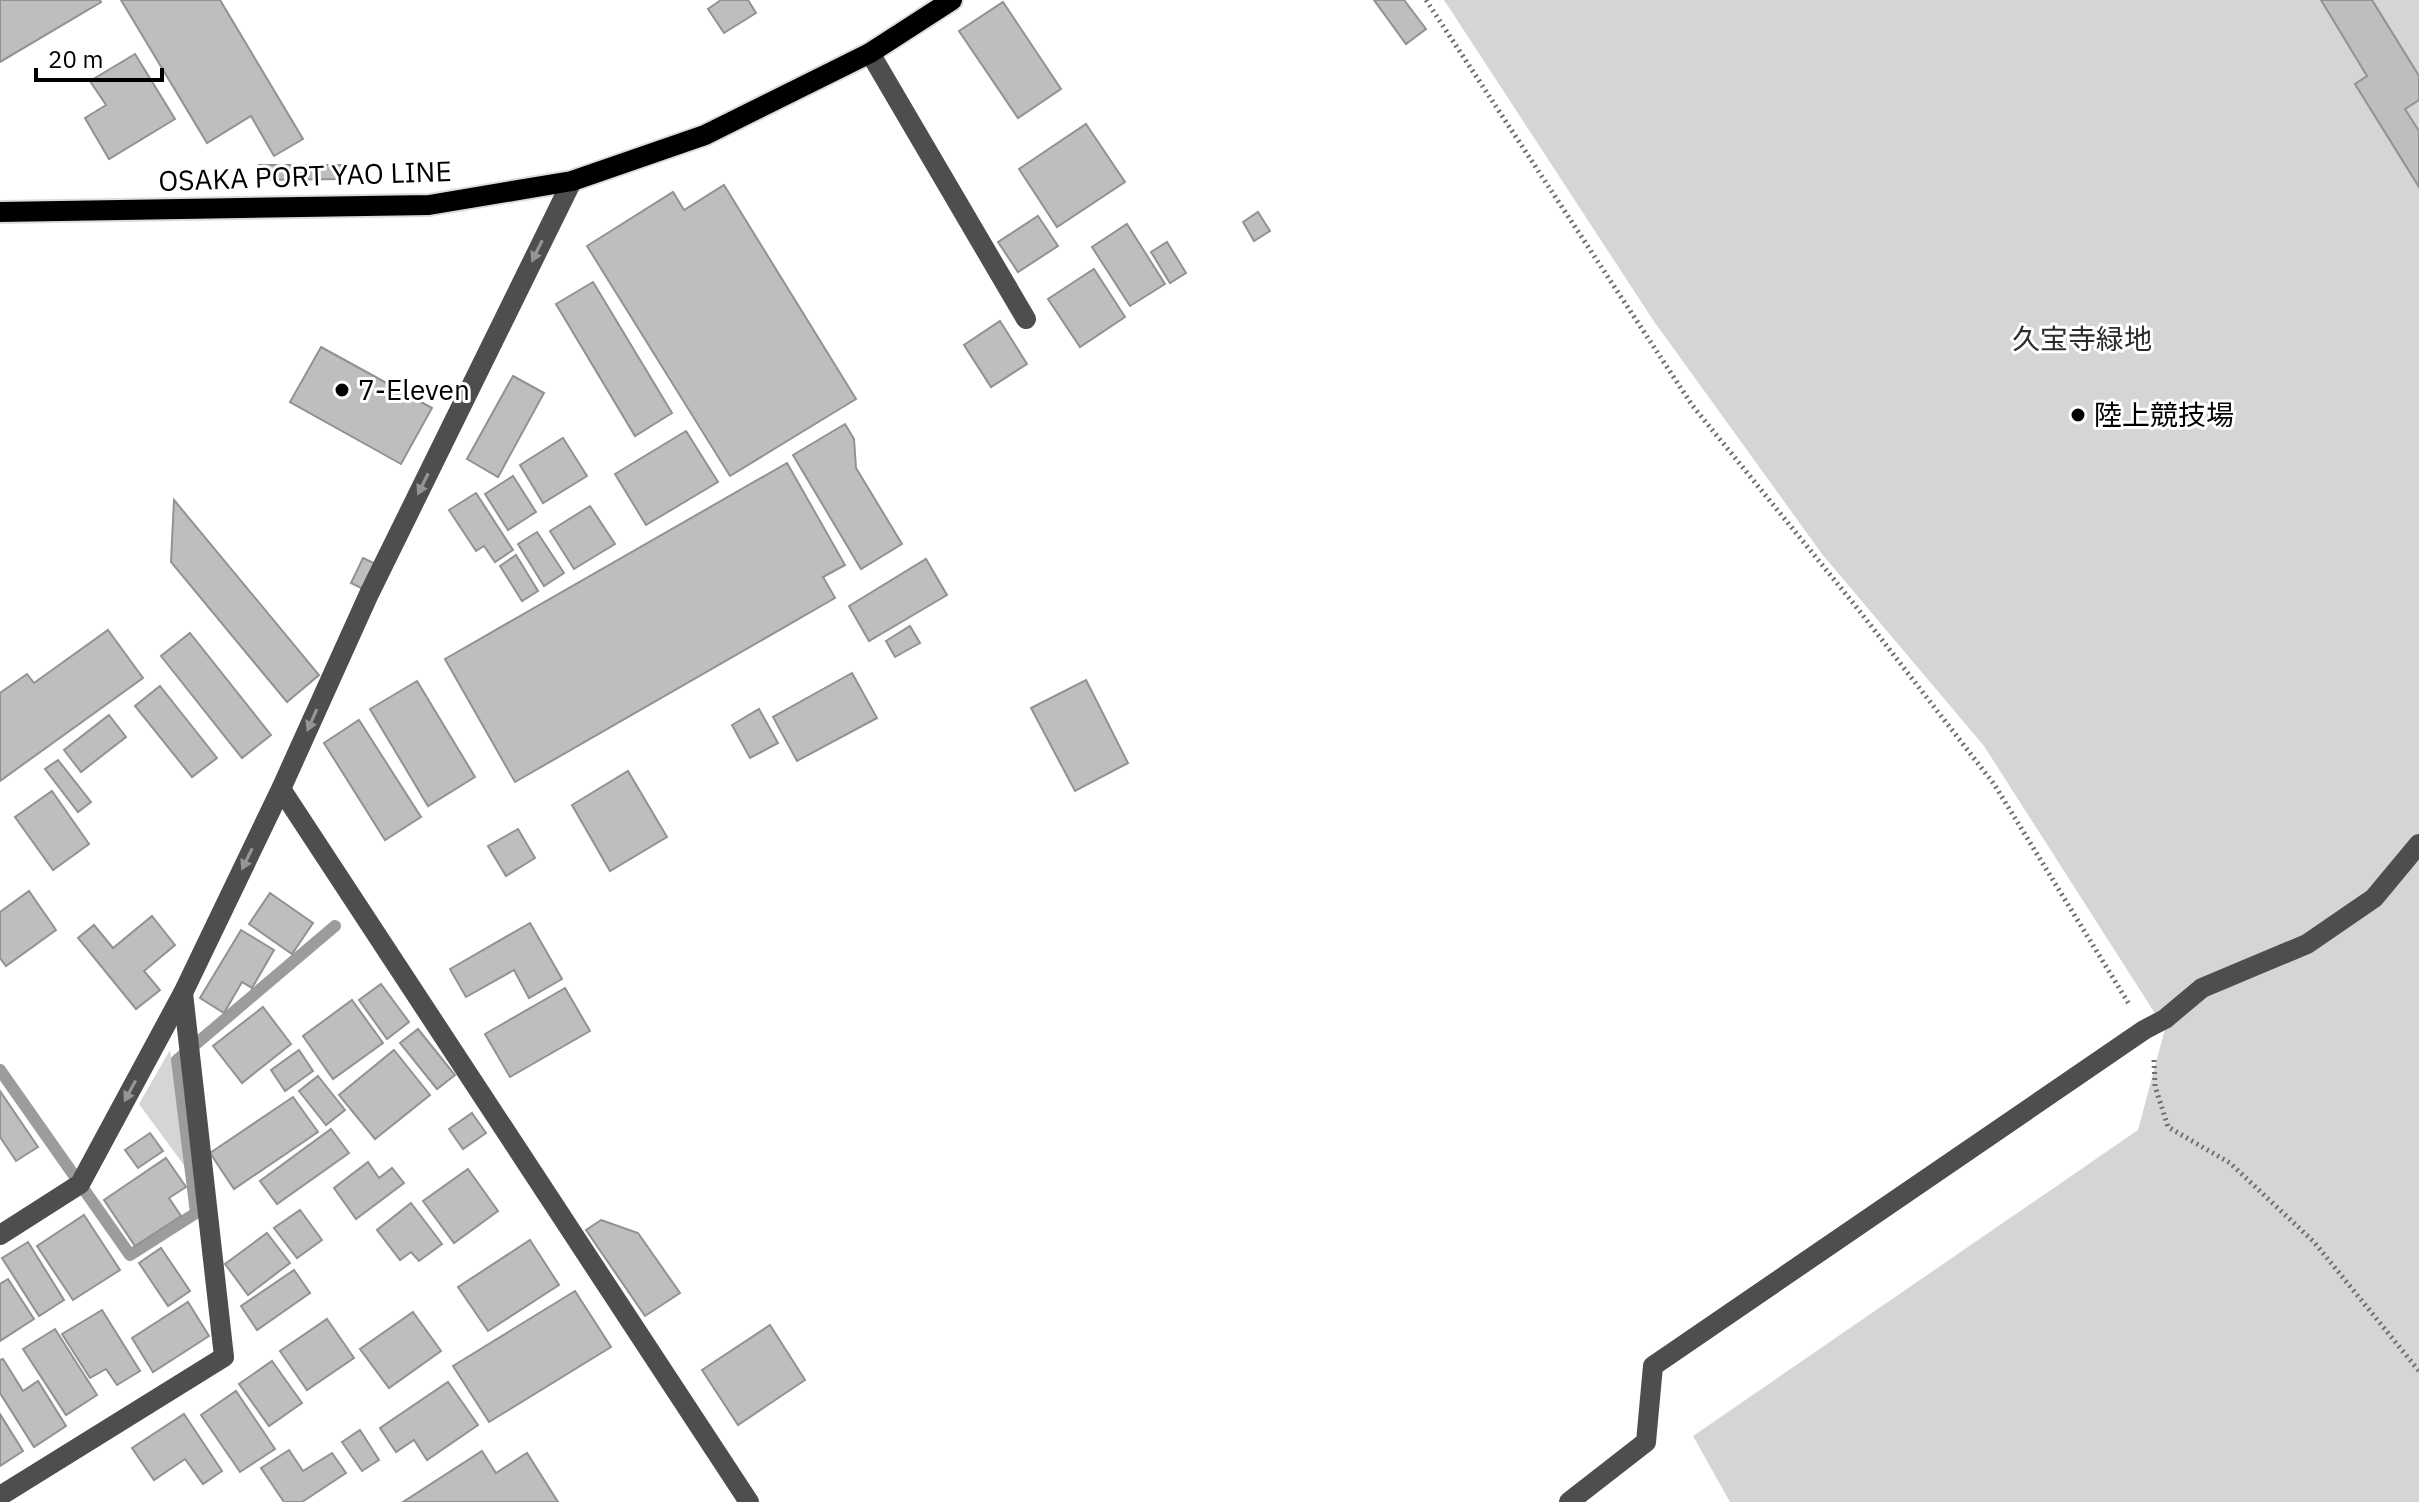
<svg xmlns="http://www.w3.org/2000/svg" width="2419" height="1502" font-family="'IBM Plex Sans','Noto Sans JP',sans-serif">
<style>
.green{fill:#d5d5d5}
.lines{fill:none;stroke-linecap:round;stroke-linejoin:round}
.stream{stroke:#9c9c9c;stroke-width:12}
.building{fill:#bebebe;stroke:#929292;stroke-width:2}
.major-casing{stroke:#dbdbdb;stroke-width:24}
.path{stroke:#707070;stroke-width:5;stroke-dasharray:2 4;stroke-linecap:butt}
.minor{stroke:#4e4e4e;stroke-width:20}
.major{stroke:#000;stroke-width:20}
.oneway{fill:#959595}
.poi-dot{fill:#000;stroke:#fff;stroke-width:3}
.labels{text-anchor:middle;stroke-width:6;stroke-linejoin:round;paint-order:stroke}
.street-label{font-size:28px;fill:#000;stroke:#fff}
.park-label{font-size:28px;fill:#2c2c2c;stroke:#fff}
.poi-label{font-size:28px;fill:#000;stroke:#fff;text-anchor:start}
</style>
<rect width="100%" height="100%" fill="#fff"/>
<g class="green">
<polygon points="1444,0 2419,0 2419,1502 1730,1502 1693,1436 2138,1130 2165,1029 1984,746 1822,554 1653,320"/>
<polygon points="170,1050 186,1168 139,1104"/>
</g>
<g class="lines">
<polyline class="stream" points="0,1070 130,1255 196,1213 177,1060 335,926"/>
</g>
<g class="building">
<polygon points="0,0 100,0 101,2 0,62"/>
<polygon points="121,0 220,0 303,139 274,156 251,116 207,143"/>
<polygon points="721,0 748,0 756,13 724,33 708,9"/>
<polygon points="1374,0 1404,0 1426,29 1406,44"/>
<polygon points="2321,0 2372,0 2419,76 2419,100 2405,109 2419,131 2419,187 2355,84 2367,76"/>
<polygon points="1003,2 1061,89 1018,118 959,31"/>
<polygon points="135,54 175,119 109,159 85,118 106,105 90,81"/>
<polygon points="1086,124 1125,182 1057,227 1019,169"/>
<polygon points="259,165 341,165 342,179 259,180"/>
<polygon points="724,185 856,399 730,476 587,246 673,192 684,210"/>
<polygon points="1258,212 1270,231 1254,241 1243,222"/>
<polygon points="1038,216 1058,246 1018,272 998,242"/>
<polygon points="1127,224 1165,284 1130,306 1092,247"/>
<polygon points="1167,242 1186,273 1170,283 1151,252"/>
<polygon points="1094,269 1125,317 1080,347 1048,299"/>
<polygon points="593,282 672,413 635,436 556,304"/>
<polygon points="1000,321 1027,364 991,387 964,345"/>
<polygon points="321,347 432,408 401,464 290,402"/>
<polygon points="513,376 544,393 498,477 467,459"/>
<polygon points="845,424 854,439 856,468 902,544 861,569 793,455"/>
<polygon points="686,431 718,482 646,525 615,474"/>
<polygon points="563,438 587,476 543,503 520,465"/>
<polygon points="787,463 845,565 823,577 835,598 515,782 445,659"/>
<polygon points="513,476 536,512 508,530 485,494"/>
<polygon points="476,493 513,550 495,562 484,546 476,551 449,510"/>
<polygon points="174,500 319,675 287,702 171,562"/>
<polygon points="590,506 615,544 574,569 550,531"/>
<polygon points="537,532 564,573 544,586 518,544"/>
<polygon points="516,555 538,591 522,601 500,566"/>
<polygon points="363,558 376,564 363,589 351,583"/>
<polygon points="926,559 947,595 869,641 849,606"/>
<polygon points="910,626 920,643 895,657 886,641"/>
<polygon points="108,630 143,678 0,781 0,693 27,674 34,683"/>
<polygon points="190,633 271,735 242,758 161,656"/>
<polygon points="852,673 877,718 797,761 773,717"/>
<polygon points="1086,680 1128,763 1075,791 1031,708"/>
<polygon points="417,681 475,777 428,806 370,709"/>
<polygon points="160,686 217,758 192,777 135,706"/>
<polygon points="759,709 778,743 750,758 732,725"/>
<polygon points="109,715 126,737 81,772 64,750"/>
<polygon points="359,720 421,817 385,840 324,743"/>
<polygon points="58,760 91,802 78,812 45,769"/>
<polygon points="628,771 667,837 610,871 572,805"/>
<polygon points="52,791 89,844 53,870 15,817"/>
<polygon points="518,829 535,858 506,876 488,846"/>
<polygon points="29,891 56,930 6,966 0,958 0,912"/>
<polygon points="270,893 313,923 292,954 249,924"/>
<polygon points="152,916 175,945 144,971 160,990 136,1009 78,938 94,925 113,948"/>
<polygon points="530,923 562,979 529,998 514,970 466,997 450,969"/>
<polygon points="241,930 274,950 252,988 242,982 224,1013 200,998"/>
<polygon points="381,984 409,1022 387,1039 359,1000"/>
<polygon points="565,988 590,1031 510,1077 485,1034"/>
<polygon points="352,1000 383,1043 333,1079 303,1036"/>
<polygon points="263,1007 291,1044 242,1083 213,1046"/>
<polygon points="418,1029 455,1075 437,1089 400,1043"/>
<polygon points="299,1050 313,1071 285,1091 271,1070"/>
<polygon points="394,1050 430,1095 375,1139 339,1095"/>
<polygon points="318,1076 345,1110 326,1125 299,1091"/>
<polygon points="0,1091 38,1147 16,1161 0,1137"/>
<polygon points="293,1097 318,1132 234,1189 210,1153"/>
<polygon points="472,1113 486,1133 463,1149 449,1129"/>
<polygon points="331,1129 349,1153 277,1204 260,1181"/>
<polygon points="150,1133 163,1151 138,1168 125,1150"/>
<polygon points="166,1158 186,1187 169,1198 181,1216 135,1246 104,1200"/>
<polygon points="368,1162 379,1178 392,1168 404,1183 356,1219 334,1188"/>
<polygon points="468,1169 498,1211 454,1243 423,1201"/>
<polygon points="411,1203 442,1244 419,1261 411,1252 400,1260 377,1230"/>
<polygon points="300,1210 322,1240 297,1258 274,1228"/>
<polygon points="84,1215 120,1270 73,1300 37,1246"/>
<polygon points="601,1220 638,1233 680,1293 645,1316 586,1230"/>
<polygon points="267,1233 290,1263 248,1295 225,1264"/>
<polygon points="530,1240 559,1285 488,1331 458,1287"/>
<polygon points="28,1242 64,1300 39,1316 2,1258"/>
<polygon points="161,1248 190,1291 168,1306 139,1263"/>
<polygon points="294,1270 310,1293 257,1330 241,1306"/>
<polygon points="8,1279 34,1319 0,1341 0,1284"/>
<polygon points="575,1291 611,1347 489,1422 453,1366"/>
<polygon points="188,1302 209,1336 153,1372 132,1338"/>
<polygon points="102,1310 140,1371 117,1385 106,1369 90,1378 62,1334"/>
<polygon points="413,1312 441,1351 389,1388 360,1349"/>
<polygon points="327,1319 354,1358 307,1390 280,1351"/>
<polygon points="770,1325 805,1380 738,1425 702,1370"/>
<polygon points="55,1329 97,1395 66,1415 23,1349"/>
<polygon points="3,1359 23,1391 38,1381 66,1426 34,1447 0,1393 0,1360"/>
<polygon points="272,1361 302,1403 269,1426 239,1384"/>
<polygon points="448,1382 478,1425 427,1460 414,1440 396,1452 380,1428"/>
<polygon points="236,1391 275,1449 240,1472 201,1415"/>
<polygon points="0,1414 23,1451 0,1466"/>
<polygon points="184,1414 222,1471 203,1484 185,1459 154,1480 132,1448"/>
<polygon points="360,1430 379,1460 362,1471 342,1442"/>
<polygon points="289,1450 303,1471 332,1453 346,1473 302,1502 284,1502 261,1468"/>
<polygon points="482,1451 496,1473 527,1453 558,1502 403,1502"/>
</g>
<g class="lines">
<defs>
<polyline id="major" points="0,212 429,205 572,181 705,135 870,53 952,0"/>
</defs>
<use href="#major" class="major-casing"/>
<g class="path">
<polyline points="1426,0 1692,405 1858,609 1994,784 2129,1004"/>
<polyline points="2154,1060 2155,1086 2168,1127 2230,1163 2314,1242 2419,1371"/>
</g>
<g class="minor">
<polyline points="870,53 1026,319"/>
<polyline points="281,789 749,1502"/>
<polyline points="0,1235 80,1184 183,993 281,789 369,594 572,181"/>
<polyline points="0,1496 224,1357 183,993"/>
<polyline points="1569,1502 1646,1442 1653,1366 2144,1030 2165,1019 2202,988 2307,944 2374,898 2419,844"/>
</g>
<use href="#major" class="major"/>
</g>
<defs><path id="oneway-solid" d="M-6-.8H1V-3.2L6.5 0L1 3.2V.8H-6Z" transform="scale(2)"/></defs>
<g class="oneway">
<use href="#oneway-solid" transform="translate(537 251) rotate(116)"/>
<use href="#oneway-solid" transform="translate(423 484) rotate(116)"/>
<use href="#oneway-solid" transform="translate(312 720) rotate(114)"/>
<use href="#oneway-solid" transform="translate(247 859) rotate(116)"/>
<use href="#oneway-solid" transform="translate(130 1091) rotate(118)"/>
</g>
<g class="poi-dot">
<circle cx="342" cy="390" r="8"/>
<circle cx="2078" cy="415" r="8"/>
</g>
<g class="labels">
<g class="street-label">
<text transform="translate(305 176) rotate(-2)" y="10">OSAKA PORT YAO LINE</text>
</g>
<g class="park-label">
<text x="2082" y="349">久宝寺緑地</text>
</g>
<g class="poi-label">
<text x="358" y="400">7-Eleven</text>
<text x="2094" y="425">陸上競技場</text>
</g>
</g>
<path d="M36 68v12h126v-12" fill="none" stroke="#000000" stroke-width="4"/>
<text x="48" y="68" font-size="24" fill="#000000" stroke="#ffffff" stroke-width="6" paint-order="stroke">20 m</text>
</svg>
